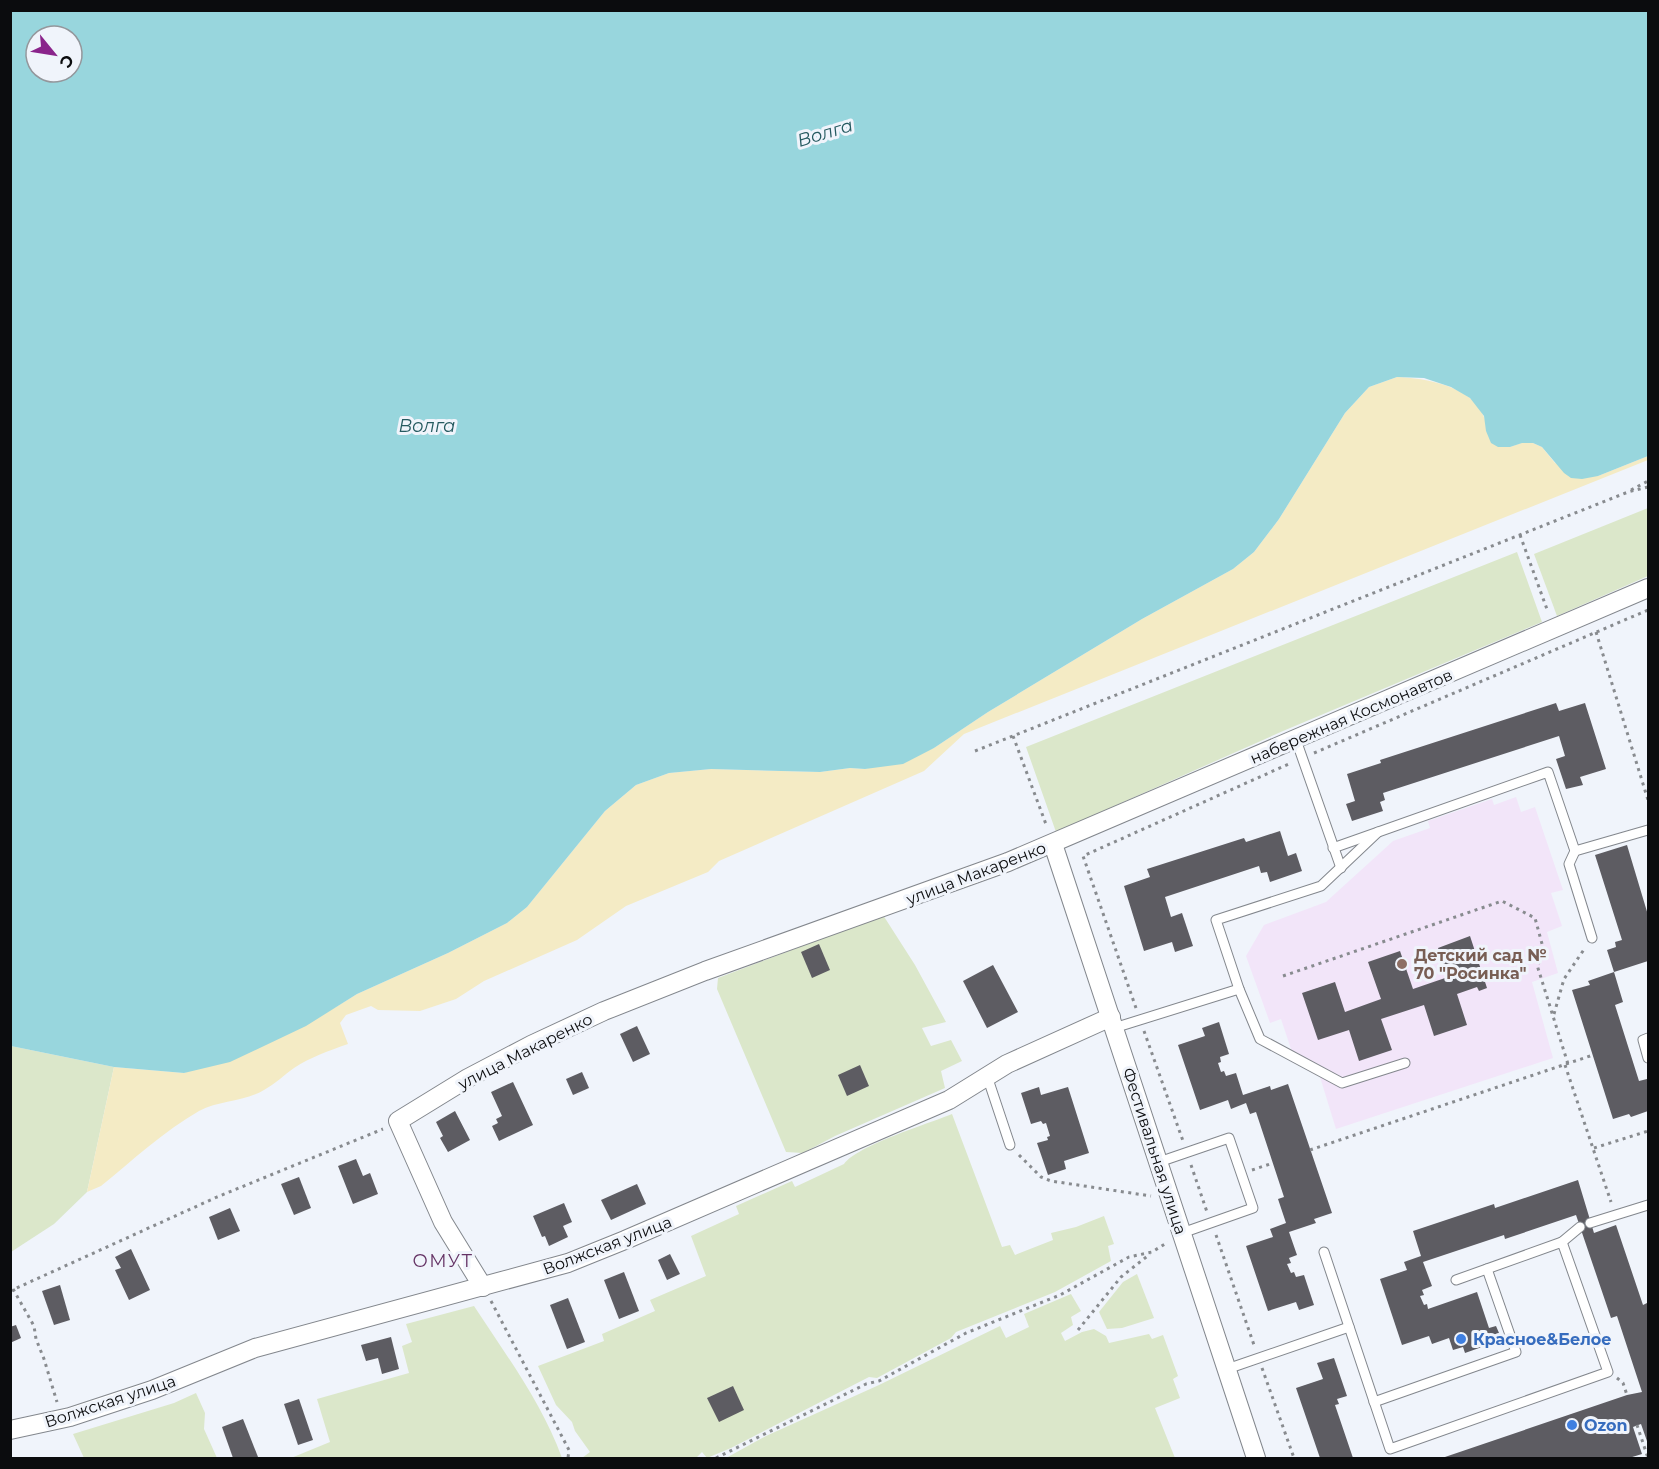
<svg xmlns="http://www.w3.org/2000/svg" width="1659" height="1469" font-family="Montserrat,sans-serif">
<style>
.education{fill:#f2e5f9}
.green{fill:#dbe7ca}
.sand{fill:#f4ebc5}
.water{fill:#98d6dd;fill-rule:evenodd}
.building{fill:#5d5c62}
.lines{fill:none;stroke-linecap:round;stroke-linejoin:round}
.service-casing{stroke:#83878d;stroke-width:11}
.minor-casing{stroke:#83878d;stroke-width:20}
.path{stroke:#888b8f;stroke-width:3;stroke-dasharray:3 4.5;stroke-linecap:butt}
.service{stroke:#fff;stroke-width:9}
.minor{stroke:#fff;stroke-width:18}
.education-dot{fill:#8d6e63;stroke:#f0f4fb;stroke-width:2}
.shop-dot{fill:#3f7fe0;stroke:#f0f4fb;stroke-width:2}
.labels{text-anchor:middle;stroke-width:6;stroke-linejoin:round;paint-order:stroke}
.street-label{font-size:16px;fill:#0b0c0e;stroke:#f0f4fb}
.education-label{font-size:16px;font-weight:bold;fill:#785e54;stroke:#f0f4fb;text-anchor:start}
.shop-label{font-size:16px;font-weight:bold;fill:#366cbe;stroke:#f0f4fb;text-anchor:start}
.water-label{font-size:18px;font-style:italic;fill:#255a60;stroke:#f0f4fb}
.neighbourhood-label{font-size:18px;letter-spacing:1.5px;fill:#643264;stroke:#f0f4fb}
</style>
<rect width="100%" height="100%" fill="#f0f4fb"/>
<polygon class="education" points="1516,797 1521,812 1535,807 1563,890 1551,893 1562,926 1547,932 1558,973 1532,982 1553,1058 1336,1129 1320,1077 1296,1064 1281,1019 1270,1023 1246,956 1264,925 1326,902 1393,841 1430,828 1428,821 1492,799 1494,805"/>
<g class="green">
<polygon points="1648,508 1648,576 1557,616 1534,554"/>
<polygon points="1517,552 1542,622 1283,731 1056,832 1026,747"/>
<polygon points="883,915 915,965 946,1022 922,1028 931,1046 951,1040 962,1061 941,1071 945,1088 835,1136 803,1153 786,1152 717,989 718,978"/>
<polygon points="11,1046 114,1067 87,1192 54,1224 11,1252"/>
<path d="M 952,1114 L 1002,1247 L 1010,1245 L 1015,1255 L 1053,1240 L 1051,1233 L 1076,1227 L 1104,1216 L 1114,1244 L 1108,1246 L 1111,1261 L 1055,1292 L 956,1332 L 951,1338 L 877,1378 L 869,1377 L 731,1448 L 707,1458 L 702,1452 L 696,1458 L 582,1458 L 590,1452 L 575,1431 L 572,1422 L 556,1405 L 538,1366 L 604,1341 L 602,1334 L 655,1311 L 650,1300 L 706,1276 L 691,1236 L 739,1214 L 736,1206 L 792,1181 L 795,1187 L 844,1164 C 858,1145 928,1124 952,1114 Z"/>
<polygon points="1137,1274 1154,1318 1122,1328 1107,1329 1099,1312 1123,1282"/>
<polygon points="1071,1294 1081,1311 1071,1317 1073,1325 1061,1333 1065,1341 1082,1332 1094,1329 1106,1336 1109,1343 1149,1334 1152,1339 1163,1335 1178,1376 1173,1379 1180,1398 1155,1408 1175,1458 726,1458 766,1436 879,1385 1000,1326 1006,1338 1029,1327 1024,1314"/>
<path d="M 474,1306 C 506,1355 542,1403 562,1458 L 291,1458 L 330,1442 L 317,1399 L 409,1373 L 402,1346 L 412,1342 L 406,1324 Z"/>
<polygon points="196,1393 205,1413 204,1429 217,1458 84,1458 73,1434 174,1403"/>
</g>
<path class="sand" d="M 1397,377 C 1425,378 1473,386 1484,417 C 1486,421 1486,427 1486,431 L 1510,447 L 1521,443 L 1533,443 L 1542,447 L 1555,463 L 1598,476 L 1648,456 L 1648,460 L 964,734 L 924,771 L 719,861 L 708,872 L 626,906 L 577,940 L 484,981 L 456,999 L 420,1011 L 378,1010 L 371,1006 L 346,1015 L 340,1023 L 348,1044 C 328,1051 311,1057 294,1068 C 284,1075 275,1084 264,1090 C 244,1102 220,1100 199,1111 C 164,1131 133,1160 101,1186 L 87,1192 L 114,1067 L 184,1073 L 336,1007 L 357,994 L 448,953 L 507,923 L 527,907 L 605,811 L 636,785 L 669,773 L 711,769 L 820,772 L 850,768 L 865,769 L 934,748 L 988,712 L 1142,619 L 1233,569 L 1254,552 L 1279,519 L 1345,413 L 1369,387 Z"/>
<path class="water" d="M 10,11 L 1648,11 L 1648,456 L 1598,476 L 1582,479 L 1571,478 L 1564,473 L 1542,447 L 1533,443 L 1522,443 L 1510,447 L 1498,447 L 1491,443 L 1486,431 L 1484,416 L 1470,398 L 1451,387 L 1424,378 L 1397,377 L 1369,387 L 1345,413 L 1279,519 L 1254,552 L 1233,569 L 1142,619 L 988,712 L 934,748 L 903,764 L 865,769 L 850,768 L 820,772 L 711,769 L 669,773 L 636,785 L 605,811 L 527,907 L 507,923 L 448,953 L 357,994 L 306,1026 L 230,1062 L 184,1073 L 114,1067 L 11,1046 ZM 36,36 L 72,36 L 72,72 L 36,72 Z"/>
<g class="building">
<polygon points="1556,703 1559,711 1585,703 1606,769 1580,777 1583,785 1566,789 1556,759 1565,756 1559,736 1383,793 1385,800 1380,802 1383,811 1352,821 1346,804 1355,801 1347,774 1381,763 1380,760"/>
<polygon points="1280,831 1288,856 1296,853 1302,871 1270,882 1267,872 1261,873 1259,866 1165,897 1171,917 1182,913 1193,946 1175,952 1172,942 1144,951 1124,886 1150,877 1147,869 1244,838 1246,842"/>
<polygon points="1627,845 1648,915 1648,961 1614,972 1607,950 1616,947 1615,942 1622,940 1595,855"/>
<polygon points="1470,936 1487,988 1479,991 1477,987 1457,994 1467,1025 1434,1036 1424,1005 1381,1019 1392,1050 1359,1061 1349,1030 1318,1040 1302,993 1335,982 1345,1012 1381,999 1368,962 1400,951 1413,989 1448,977 1438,948"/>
<polygon points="819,944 830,970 812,978 801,952"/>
<polygon points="993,965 1018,1012 987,1028 963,981"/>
<polygon points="1614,972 1623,1002 1615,1005 1639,1081 1647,1079 1648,1082 1648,1111 1631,1117 1629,1114 1613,1119 1572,990 1590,985 1588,981"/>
<polygon points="1219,1022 1229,1054 1220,1057 1221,1062 1218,1063 1221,1072 1224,1071 1226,1076 1236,1073 1243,1095 1270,1086 1271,1090 1288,1084 1332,1213 1314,1219 1316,1223 1289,1232 1297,1255 1289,1258 1291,1263 1287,1264 1291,1273 1294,1272 1296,1277 1304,1275 1314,1305 1299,1310 1296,1302 1268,1311 1246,1246 1273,1237 1270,1229 1286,1223 1278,1199 1284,1197 1256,1112 1250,1114 1246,1103 1231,1109 1228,1100 1200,1110 1178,1045 1205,1036 1202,1028"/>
<polygon points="637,1026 650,1054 633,1062 620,1034"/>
<polygon points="860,1065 869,1086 847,1096 838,1075"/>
<polygon points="582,1072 589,1088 573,1095 566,1079"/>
<polygon points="513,1082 533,1125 499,1141 492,1126 498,1123 496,1119 502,1116 491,1092"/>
<polygon points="1039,1087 1041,1095 1068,1087 1089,1153 1064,1161 1066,1169 1048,1175 1037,1143 1048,1140 1047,1137 1050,1136 1046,1123 1043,1124 1041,1121 1031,1124 1021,1093"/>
<polygon points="455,1111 470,1140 448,1152 440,1138 443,1136 436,1122"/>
<polygon points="356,1159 363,1176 370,1173 378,1194 353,1204 338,1166"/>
<polygon points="299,1177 311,1208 294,1215 281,1184"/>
<polygon points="1578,1180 1594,1233 1616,1225 1643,1305 1647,1303 1648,1307 1648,1444 1641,1424 1633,1427 1642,1454 1629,1458 1442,1458 1627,1395 1642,1392 1617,1316 1611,1318 1576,1215 1505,1239 1504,1235 1423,1262 1432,1286 1422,1290 1424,1295 1420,1296 1424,1305 1427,1304 1428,1309 1477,1292 1489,1328 1496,1326 1499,1333 1493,1335 1496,1342 1465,1353 1463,1347 1453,1350 1449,1338 1432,1344 1429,1336 1402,1345 1380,1279 1407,1270 1404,1262 1421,1256 1413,1231 1494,1204 1495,1208"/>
<polygon points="637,1184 646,1204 611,1220 601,1200"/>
<polygon points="564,1203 572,1222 563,1226 568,1237 549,1246 545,1236 542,1237 533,1216"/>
<polygon points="230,1208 240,1231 218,1240 209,1217"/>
<polygon points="131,1249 150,1290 129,1300 115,1270 121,1268 115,1257"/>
<polygon points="670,1254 680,1274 667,1280 658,1260"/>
<polygon points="624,1272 639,1311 619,1319 604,1280"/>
<polygon points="60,1285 70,1320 54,1325 42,1291"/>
<polygon points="568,1298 585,1342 567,1349 550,1305"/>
<polygon points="16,1325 21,1338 10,1343 10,1327"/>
<polygon points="391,1337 399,1369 382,1374 378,1358 366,1361 361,1345"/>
<polygon points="1334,1358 1347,1396 1337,1399 1339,1404 1335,1405 1353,1458 1320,1458 1296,1388 1323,1379 1317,1363"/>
<polygon points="733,1386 744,1410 719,1422 707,1398"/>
<polygon points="299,1399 313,1440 298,1445 284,1404"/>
<polygon points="243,1419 258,1457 254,1458 233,1458 222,1427"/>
</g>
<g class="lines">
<defs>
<g id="service">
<polyline points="1296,740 1341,868"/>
<polyline points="1378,832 1321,886 1216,920 1239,989 1260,1039 1342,1083 1405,1063"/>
<polyline points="1333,848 1548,772 1575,851 1569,864 1592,938"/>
<polyline points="1575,851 1648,830"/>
<polyline points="1114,1028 1239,989"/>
<polyline points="1648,1038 1643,1040 1648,1058"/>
<polyline points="987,1076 1010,1145"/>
<polyline points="1159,1162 1229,1138 1253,1208 1182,1233"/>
<polyline points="1590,1223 1648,1205"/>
<polyline points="1562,1242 1580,1227"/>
<polyline points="1324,1252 1390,1449 1608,1372 1562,1242 1456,1280"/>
<polyline points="1227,1369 1349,1327"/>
<polyline points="1374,1402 1516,1352 1487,1269"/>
</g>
<g id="minor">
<polyline points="1053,844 1256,1458"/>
<polyline points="483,1287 443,1222 398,1121 468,1078 531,1045 604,1011 705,971 1008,862 1648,588"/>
<polyline points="10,1430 70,1417 152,1390 255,1348 568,1263 625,1240 949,1100 1007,1064 1111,1017"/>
</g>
</defs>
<use href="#service" class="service-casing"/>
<use href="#minor" class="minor-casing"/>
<g class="path">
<polyline points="1631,490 1648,481"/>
<polyline points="1520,535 1548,612"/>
<polyline points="1596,632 1648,800"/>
<polyline points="1013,736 1047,827"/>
<polyline points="975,751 1628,492 1648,487"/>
<polyline points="1314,753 1648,610"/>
<polyline points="1283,976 1502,901 1535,918 1545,955 1537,965 1568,1064"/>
<polyline points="1136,1008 1083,856 1291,763"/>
<polyline points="1554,1014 1564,979 1585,948"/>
<polyline points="1144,1031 1183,1141"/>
<polyline points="1565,1065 1611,1202"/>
<polyline points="1594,1148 1648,1131"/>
<polyline points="1310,1150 1593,1055"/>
<polyline points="1019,1155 1041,1177 1051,1181 1151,1196"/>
<polyline points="1191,1165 1207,1212"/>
<polyline points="1252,1170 1273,1163"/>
<polyline points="1216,1235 1254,1345"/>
<polyline points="13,1289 34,1326 36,1339 44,1359 57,1402"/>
<polyline points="10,1291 217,1197 383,1129"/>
<polyline points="491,1301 569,1450 568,1458"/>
<polyline points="1078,1330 1121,1277 1150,1254"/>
<polyline points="1262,1368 1294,1458"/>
<polyline points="1617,1378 1623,1383 1627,1395"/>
<polyline points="1637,1425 1648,1458"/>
<polyline points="716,1458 866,1384 879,1381 966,1333 1060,1295 1129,1257 1152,1252 1168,1242"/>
</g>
<use href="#service" class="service"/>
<use href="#minor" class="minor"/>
</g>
<circle class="education-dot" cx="1402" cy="964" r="6"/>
<g class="shop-dot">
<circle cx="1461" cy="1339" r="6"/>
<circle cx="1572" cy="1425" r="6"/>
</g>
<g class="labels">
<g class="street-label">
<text transform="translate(1351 716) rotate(-23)" y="6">набережная Космонавтов</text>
<text transform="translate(976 873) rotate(-21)" y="6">улица Макаренко</text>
<text transform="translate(525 1051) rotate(-27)" y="6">улица Макаренко</text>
<text transform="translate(1155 1151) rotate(72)" y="6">Фестивальная улица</text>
<text transform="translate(607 1245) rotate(-21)" y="6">Волжская улица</text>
<text transform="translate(110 1401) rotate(-18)" y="6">Волжская улица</text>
</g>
<g class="education-label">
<text x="1414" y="961">Детский сад №<tspan x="1414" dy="18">70 "Росинка"</tspan></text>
</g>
<g class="shop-label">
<text x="1473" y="1345">Красное&amp;Белое</text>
<text x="1584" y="1431">Ozon</text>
</g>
<g class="water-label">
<text transform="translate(825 133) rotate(-17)" y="6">Волга</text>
<text x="427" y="432">Волга</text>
</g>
<g class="neighbourhood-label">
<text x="443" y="1267">ОМУТ</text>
</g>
</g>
<rect width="1659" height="1469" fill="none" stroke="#0b0c0e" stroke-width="24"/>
<g transform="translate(54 54) rotate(120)"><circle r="28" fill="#f0f4fb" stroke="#94979c" stroke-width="1.5"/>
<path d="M0-4.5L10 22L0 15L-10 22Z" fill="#8a248b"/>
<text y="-9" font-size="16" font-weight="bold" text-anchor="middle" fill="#0b0c0e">С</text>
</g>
</svg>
